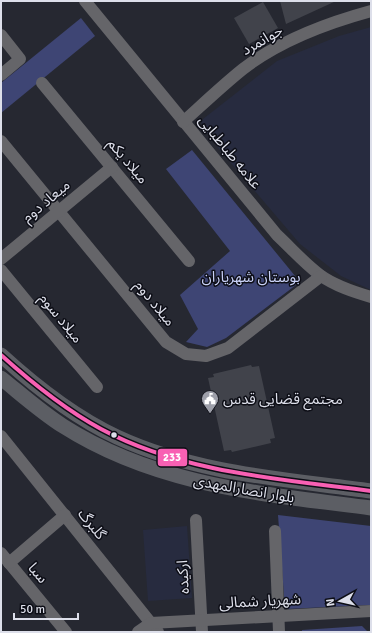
<svg xmlns="http://www.w3.org/2000/svg" width="372" height="633" font-family="Signika,'Noto Sans Arabic',sans-serif">
<style>
.built{fill:#272b3f}
.green{fill:#3e4574}
.building{fill:#41434b}
.lines{fill:none;stroke-linecap:round;stroke-linejoin:round}
.minor{stroke:#656569;stroke-width:12}
.major{stroke:#5c5e64;stroke-width:15}
.bus-1-casing{stroke:#0d0e16;stroke-width:7}
.bus-1{stroke:#f860b3;stroke-width:4}
.bus-dot{fill:#dddfea;stroke:#0d0e16;stroke-width:1.5}
.labels{text-anchor:middle;stroke-width:3;stroke-linejoin:round;paint-order:stroke}
.street-label{font-size:15px;fill:#dddfea;stroke:#0d0e16}
.park-label{font-size:15px;fill:#c9d1f7;stroke:#0d0e16}
.poi-label{font-size:15px;fill:#dddfea;stroke:#0d0e16;text-anchor:start}
.line-badge{stroke:#0d0e16;stroke-width:1.5}
.badge-label{font-size:11px;text-anchor:middle;font-weight:bold;fill:#fff}
</style>
<rect width="100%" height="100%" fill="#262831"/>
<g class="built">
<polygon points="371,27 371,290 341,276 300,244 219,149 201,124 203,119 277,61 339,36"/>
<polygon points="187,526 192,598 148,601 143,530"/>
</g>
<g class="green">
<polygon points="81,18 95,36 1,113 1,83"/>
<polygon points="192,150 300,282 226,338 207,347 186,342 198,329 180,295 230,251 166,169"/>
<polygon points="278,515 371,526 371,605 285,609"/>
<polygon points="362,626 368,632 302,632 302,630"/>
</g>
<g class="building">
<polygon points="280,1 336,1 286,24"/>
<polygon points="263,2 278,28 249,44 234,18"/>
<polygon points="251,365 252,367 259,366 275,438 270,439 271,443 232,452 231,450 224,451 208,378 214,377 213,374"/>
</g>
<g class="lines">
<g class="minor">
<path d="M 85,1 L 277,235 C 291,248 304,263 320,275 C 335,286 354,292 371,297"/>
<polyline points="1,35 20,59 1,75"/>
<polyline points="42,83 189,261"/>
<path d="M 183,122 C 203,104 223,85 243,69 C 279,41 327,23 371,11"/>
<polyline points="1,141 166,342 186,354 206,356 228,348 321,276"/>
<polyline points="1,259 112,167"/>
<polyline points="1,270 97,387"/>
<polyline points="1,436 158,632"/>
<polyline points="196,520 202,632"/>
<polyline points="275,531 279,632"/>
<polyline points="1,553 66,632"/>
<polyline points="9,563 65,515"/>
<polyline points="138,632 151,623 371,611"/>
</g>
<g class="major">
<path d="M 1,355 C 36,387 74,417 117,437 C 197,474 285,479 371,491"/>
<path d="M 1,378 C 21,394 41,412 63,426 C 157,486 264,494 371,508"/>
</g>
<defs>
<path id="bus-1" d="M 1,355 C 32,383 64,409 101,429 C 183,473 280,479 371,491"/>
</defs>
<use href="#bus-1" class="bus-1-casing"/>
<use href="#bus-1" class="bus-1"/>
</g>
<defs>
<symbol id="civic-pin" viewBox="-11 -11 22 30"><path d="M0 17L-7.5 6A9.5 9.5 0 1 1 7.5 6Z" fill="#9d9fa9" stroke="#0d0e16"/><path d="M-.6-6.5H3V-4.5H.6V-3L4-1V1h2V6H-6V1h2V-1L-.6-3ZM-1.2 2.5V6h2.4V2.5Z" fill="#fff"/></symbol>
</defs>
<g fill-rule="evenodd">
<use href="#civic-pin" x="200" y="389" width="20" height="27"/>
</g>
<circle class="bus-dot" cx="114" cy="435" r="3.5"/>
<g class="labels">
<g class="street-label">
<text transform="translate(262 40) rotate(-30)" y="5">جوانمرد</text>
<text transform="translate(230 152) rotate(51)" y="5">علامه طباطبایی</text>
<text transform="translate(128 161) rotate(50)" y="5">میلاد یکم</text>
<text transform="translate(46 201) rotate(-40)" y="5">میعاد دوم</text>
<text transform="translate(155 303) rotate(51)" y="5">میلاد دوم</text>
<text transform="translate(61 318) rotate(51)" y="5">میلاد سوم</text>
<text transform="translate(244 489) rotate(10)" y="5">بلوار انصارالمهدی</text>
<text transform="translate(92 524) rotate(51)" y="5">گلبرگ</text>
<text transform="translate(38 573) rotate(50)" y="5">سبا</text>
<text transform="translate(183 577) rotate(-93)" y="5">ارکیده</text>
<text transform="translate(260 601) rotate(-3)" y="5">شهریار شمالی</text>
</g>
<g class="park-label">
<text x="251" y="282">بوستان شهریاران</text>
</g>
<g class="poi-label">
<text x="223" y="404">مجتمع قضایی قدس</text>
</g>
</g>
<rect class="line-badge" x="157" y="448" width="31" height="19" rx="4" fill="#f860b3"/>
<g class="badge-label">
<text x="172" y="461">233</text>
</g>
<rect width="372" height="633" fill="none" stroke="#dddfea" stroke-width="4"/>
<g transform="translate(340 601) rotate(262)" stroke="#0d0e16" stroke-width="3" paint-order="stroke">
<path d="M0-3L7 15L0 10L-7 15Z" fill="#dddfea"/>
<text y="-6" font-size="11" font-weight="bold" text-anchor="middle" fill="#dddfea">N</text>
</g>
<path d="M14 613v6h64v-6" fill="none" stroke="#dddfea" stroke-width="2"/>
<text x="20" y="613" font-size="12" fill="#dddfea" stroke="#0d0e16" stroke-width="3" paint-order="stroke">50 m</text>
</svg>
